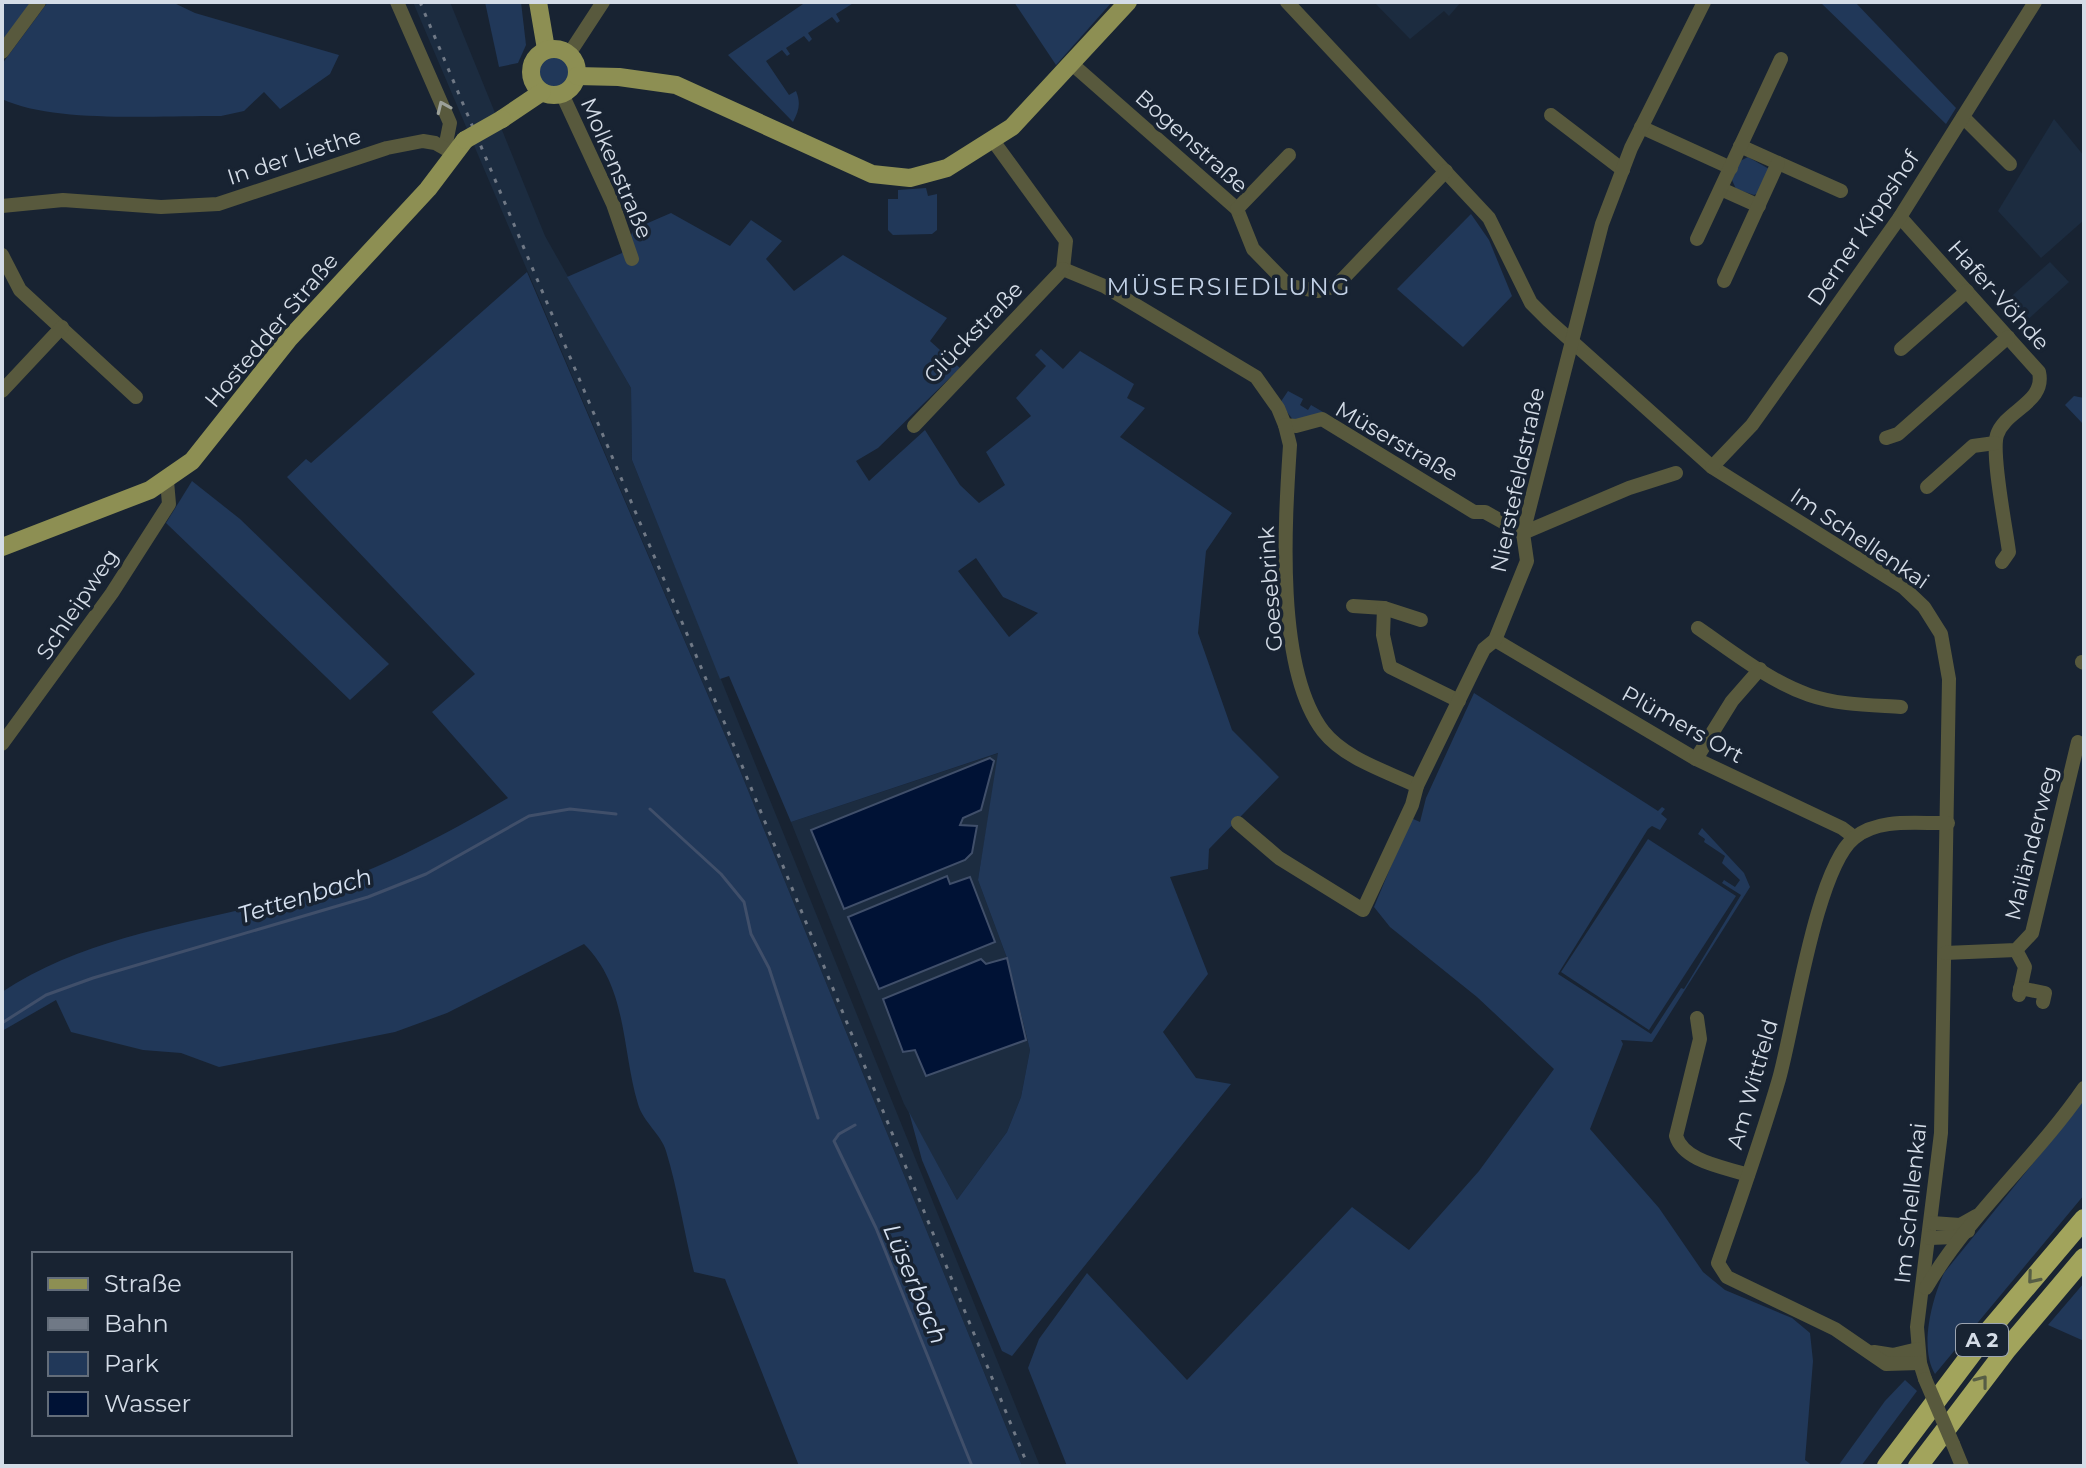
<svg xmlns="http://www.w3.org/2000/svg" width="2086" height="1468" font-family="Montserrat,sans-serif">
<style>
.built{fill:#1c2c40}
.green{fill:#213859;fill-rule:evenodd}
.water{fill:#001235;stroke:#404f6a;stroke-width:2}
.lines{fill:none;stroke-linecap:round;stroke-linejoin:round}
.stream{stroke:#404f6a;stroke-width:3}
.minor{stroke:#58593d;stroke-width:14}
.major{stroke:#8d8f53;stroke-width:18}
.highway{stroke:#a2a45c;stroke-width:20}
.rail{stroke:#707986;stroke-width:3;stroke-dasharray:4 8;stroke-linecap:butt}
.minor-bridge{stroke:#58593d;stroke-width:14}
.major-bridge{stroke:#8d8f53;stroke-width:18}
.oneway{stroke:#9ca19a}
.oneway2{stroke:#565d45}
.labels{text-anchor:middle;stroke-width:7;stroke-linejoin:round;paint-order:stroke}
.shield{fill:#182332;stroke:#9ca4b1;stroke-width:2}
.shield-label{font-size:20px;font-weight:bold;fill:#d4dce7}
.street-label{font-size:22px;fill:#d4dce7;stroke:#182332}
.neighbourhood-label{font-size:24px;letter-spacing:2px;fill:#c2d1e6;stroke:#182332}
.water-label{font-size:24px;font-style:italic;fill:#d6e1f1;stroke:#182332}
</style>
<rect width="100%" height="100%" fill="#182332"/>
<g class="built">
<polygon points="413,2 450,2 545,236 631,388 632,460 1040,1466 1022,1466 739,768"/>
<polygon points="1374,2 1461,2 1449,16 1444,11 1410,39"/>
<polygon points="2054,119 2084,156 2084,220 2041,258 1998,211"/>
<polygon points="2050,262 2069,282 2024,323 2005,302"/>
<polygon points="999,753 978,880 1007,958 1030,1050 1021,1097 1007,1132 957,1200 904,1104 791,822"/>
</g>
<g class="green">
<polygon points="2,2 33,2 2,42"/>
<path d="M 48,2 L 172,2 L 195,13 L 339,55 L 330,74 L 280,109 L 264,92 L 244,111 L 221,116 C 161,115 55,124 2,99 L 2,64 Z"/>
<polygon points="485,2 521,2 526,45 518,63 499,67"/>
<path d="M 806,2 L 855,2 L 836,14 L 840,21 L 837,23 L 832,17 L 808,33 L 812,39 L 809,42 L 804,36 L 786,48 L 790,54 L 787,56 L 782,50 L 766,61 L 789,95 L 796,91 C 801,103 799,111 793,122 L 728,55 Z"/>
<polygon points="1014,2 1112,2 1056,65"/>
<polygon points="1820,2 1855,2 1956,108 1946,124"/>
<circle cx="555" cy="72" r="16"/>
<polygon points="1748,157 1769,169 1759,193 1754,195 1736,189 1732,180 1740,161"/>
<polygon points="926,188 928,196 937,194 937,230 932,234 893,235 888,230 888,199 898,199 898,190"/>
<path d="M 671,213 L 730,246 L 751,220 L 782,241 L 766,259 L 794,291 L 843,255 L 947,318 L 930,341 L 960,368 L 878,448 L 856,461 L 869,481 L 925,430 L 960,485 L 979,503 L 1005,485 L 986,452 L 1031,416 L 1016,398 L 1046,366 L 1035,355 L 1041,349 L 1063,369 L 1080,351 L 1134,384 L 1127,398 L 1145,408 L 1120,437 L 1232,513 L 1206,551 L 1198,633 L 1232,730 L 1279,777 L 1209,849 L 1208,869 L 1170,877 L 1208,974 L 1163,1032 L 1196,1078 L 1231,1084 L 1012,1356 L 1002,1351 L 922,1160 L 909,1112 L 957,1200 L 1007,1132 L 1021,1097 L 1030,1050 L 1007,958 L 978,880 L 998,753 L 791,822 L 729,676 L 720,679 L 632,460 L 631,388 L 567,277 L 622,253 L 634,229 ZM 976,558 L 1003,597 L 1038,613 L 1009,637 L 958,571 Z"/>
<polygon points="1471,214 1489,240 1512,296 1463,347 1397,289"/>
<path d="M 527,272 L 739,768 L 1022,1466 L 799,1466 L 725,1279 L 694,1272 C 684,1232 678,1190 666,1151 C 661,1134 643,1122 638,1104 C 621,1047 628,988 584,944 L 447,1013 L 395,1032 L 219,1067 L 181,1053 L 143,1050 L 71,1032 L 56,1000 L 2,1031 L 2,992 C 88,935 193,924 291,897 C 369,876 439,838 508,798 L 432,712 L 475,674 L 287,477 L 306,459 L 311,463 Z"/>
<polygon points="1288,391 1303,399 1300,405 1308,410 1311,405 1323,412 1320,416 1294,421 1280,403"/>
<polygon points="2074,396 2084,398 2084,425 2065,405"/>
<polygon points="192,481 240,519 389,664 350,700 166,523"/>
<polygon points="1474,693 1658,811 1662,807 1665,809 1661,814 1667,819 1660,830 1652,826 1648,829 1558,974 1651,1034 1681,988 1684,989 1741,895 1722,883 1724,880 1735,887 1740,880 1722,863 1725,856 1704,842 1705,839 1698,834 1702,828 1744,873 1750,887 1652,1042 1621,1040 1623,1044 1590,1129 1659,1208 1703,1272 1725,1290 1792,1318 1810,1333 1813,1361 1805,1460 1813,1466 1067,1466 1028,1368 1039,1339 1087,1273 1187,1380 1352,1207 1409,1250 1479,1171 1554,1069 1477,997 1390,927 1374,907 1411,818 1420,822 1426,798"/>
<polygon points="1648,839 1736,896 1649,1030 1561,972"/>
<path d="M 2084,1093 L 2084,1195 L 1935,1374 C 1919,1348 1932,1299 1944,1273 L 2069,1119 Z"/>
<polygon points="2084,1283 2084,1341 2048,1325"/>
<polygon points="1905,1380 1917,1391 1861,1466 1838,1466 1885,1401"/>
</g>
<g class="water">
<polygon points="990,758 994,761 981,810 963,818 960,825 977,826 972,853 965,860 844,909 811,830"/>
<polygon points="947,876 950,884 970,877 995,942 879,989 848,917"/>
<polygon points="1007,958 1026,1040 926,1076 915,1050 903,1052 883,999 981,959 986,964"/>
</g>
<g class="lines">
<g class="stream">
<polyline points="650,809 721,874 744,902 751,934 769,968 818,1118"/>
<polyline points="2,1023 46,995 93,978 368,897 426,874 529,816 570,809 616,814"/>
<polyline points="855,1125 839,1134 834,1141 876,1228 972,1466"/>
</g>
<g class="minor">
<polyline points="397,2 450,123 445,148"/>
<polyline points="1287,2 1489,218 1531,303 1548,320 1712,467 1903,587 1924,607 1941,634 1949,679 1941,1133 1917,1327 1920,1363 1925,1379"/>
<polyline points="2,52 39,2"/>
<polyline points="569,54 603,2"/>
<polyline points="1072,64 1237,209 1253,249 1289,286 1318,291 1336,286 1446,171"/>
<polyline points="562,94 613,204 632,259"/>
<polyline points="1551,115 1623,170"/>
<polyline points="1963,117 2010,164"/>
<polyline points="1641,127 1731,168"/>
<polyline points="994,142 1066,241 1063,269"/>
<polyline points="1740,146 1841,191"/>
<polyline points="1721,189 1759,206"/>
<polyline points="2,206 63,200 161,207 218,204 387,148 423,141 435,143 453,153"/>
<polyline points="1237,209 1289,155"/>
<path d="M 1900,217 L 2039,372 C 2046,403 2005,410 1997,435 C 1991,454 2006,528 2009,552 L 2002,562"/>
<polyline points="1697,239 1781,59"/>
<polyline points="2,255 20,290 136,397"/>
<polyline points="1063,269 1104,286 1256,377 1278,408 1285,425 1296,426 1322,419 1474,512 1485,512 1523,533"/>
<polyline points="1724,281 1778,163"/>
<polyline points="1901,349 1967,291"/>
<polyline points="2,391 62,327"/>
<path d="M 1285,425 L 1290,445 C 1285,521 1275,668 1323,731 C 1345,759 1386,771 1417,786"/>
<polyline points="914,426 1063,269"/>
<polyline points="1886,438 1898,434 2008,337"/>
<polyline points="1712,467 1752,425 1900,217 2035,2"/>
<polyline points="1927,487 1973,446 1995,443"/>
<polyline points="1523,533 1629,488 1676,473"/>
<polyline points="1353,606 1384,608 1421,620"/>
<polyline points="1384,608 1383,635 1390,667 1459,701"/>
<path d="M 1698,628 C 1733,652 1769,681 1809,695 C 1838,705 1870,705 1901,707"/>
<polyline points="1495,640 1696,759 1842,828 1854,837"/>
<polyline points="2082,662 2084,663"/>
<polyline points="2,744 112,593 169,504 167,481"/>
<polyline points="1696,759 1732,701 1760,669"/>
<polyline points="1238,823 1279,858 1363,910 1412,805 1417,786 1476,665 1484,649 1495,640 1527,561 1523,533 1602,224 1631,148 1704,2"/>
<polyline points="2016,950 2025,967 2019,995"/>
<polyline points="1945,953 2016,950 2032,933 2078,742"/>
<polyline points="2020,988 2045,993 2043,1002"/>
<path d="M 1697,1018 L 1700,1039 L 1676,1136 C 1684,1162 1725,1167 1748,1175"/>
<polyline points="1932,1223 1960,1225 1976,1216"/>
<polyline points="1930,1238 1955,1237 1968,1231"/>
<path d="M 1926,1288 C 1969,1215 2036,1158 2084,1088"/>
<polyline points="1874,1352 1893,1355 1918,1349"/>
<path d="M 1920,1363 L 1886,1364 L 1835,1329 L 1727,1277 L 1718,1263 C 1739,1202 1761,1141 1779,1079 C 1794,1026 1816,869 1854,838 C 1879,817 1919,824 1948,823"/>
<polyline points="1953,1444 1962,1466"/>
</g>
<g class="major">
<polyline points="538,2 546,49"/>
<circle cx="554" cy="72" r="23"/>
<polyline points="577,76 619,77 676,85 872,174 910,178 947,168 1012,127 1128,2"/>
<polyline points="502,119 542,92"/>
<polyline points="2,547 150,490 192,461 289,339 428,189 465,140"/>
</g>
<g class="highway">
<polyline points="1887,1466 1988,1332 2084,1219"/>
<polyline points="1918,1466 2007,1349 2084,1258"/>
</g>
<polyline class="rail" points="420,2 725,724 1028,1466"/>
<polyline class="minor-bridge" points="1925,1379 1953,1444"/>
<polyline class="major-bridge" points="465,140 502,119"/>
</g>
<defs><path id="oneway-chevron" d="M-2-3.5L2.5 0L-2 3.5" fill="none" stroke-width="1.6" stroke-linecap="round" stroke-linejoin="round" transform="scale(2)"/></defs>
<use class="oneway" href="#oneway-chevron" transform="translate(443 107) rotate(-114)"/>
<g class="oneway2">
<use href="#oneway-chevron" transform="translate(2033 1278) rotate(130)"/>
<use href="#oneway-chevron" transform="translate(1982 1381) rotate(-52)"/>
</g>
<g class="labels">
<rect class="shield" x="1956" y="1324" width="52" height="32" rx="6"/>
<g class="shield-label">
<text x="1982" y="1347">A 2</text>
</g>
<g class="street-label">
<text transform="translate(1192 141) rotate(42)" y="8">Bogenstraße</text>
<text transform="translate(294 156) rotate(-18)" y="8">In der Liethe</text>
<text transform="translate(617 168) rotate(67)" y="8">Molkenstraße</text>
<text transform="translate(1863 228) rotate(-56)" y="8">Derner Kippshof</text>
<text transform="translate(1999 295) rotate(48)" y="8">Hafer-Vöhde</text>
<text transform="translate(271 330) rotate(-50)" y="8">Hostedder Straße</text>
<text transform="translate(973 332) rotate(-46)" y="8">Glückstraße</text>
<text transform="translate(1397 441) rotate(30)" y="8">Müserstraße</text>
<text transform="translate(1517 480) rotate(-78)" y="8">Nierstefeldstraße</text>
<text transform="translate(1860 538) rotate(34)" y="8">Im Schellenkai</text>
<text transform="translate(1270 589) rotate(-94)" y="8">Goesebrink</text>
<text transform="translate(77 604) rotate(-56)" y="8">Schleipweg</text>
<text transform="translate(1683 724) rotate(29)" y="8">Plümers Ort</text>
<text transform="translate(2031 843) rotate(-76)" y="8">Mailänderweg</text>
<text transform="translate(1752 1084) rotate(-74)" y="8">Am Wittfeld</text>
<text transform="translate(1910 1203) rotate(-84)" y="8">Im Schellenkai</text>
</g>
<g class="neighbourhood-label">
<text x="1229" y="295">MÜSERSIEDLUNG</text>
</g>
<g class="water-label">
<text transform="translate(305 896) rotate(-17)" y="8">Tettenbach</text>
<text transform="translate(915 1284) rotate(67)" y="8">Lüserbach</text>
</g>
</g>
<rect width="2086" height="1468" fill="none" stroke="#d4dce7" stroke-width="8"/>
<rect x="32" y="1252" width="260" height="184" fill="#182332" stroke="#636d7a" stroke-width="2"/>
<rect x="48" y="1278" width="40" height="12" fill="#8d8f53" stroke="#636d7a" stroke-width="2"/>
<text x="104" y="1292" font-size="24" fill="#d4dce7">Straße</text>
<rect x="48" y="1318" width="40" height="12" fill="#707986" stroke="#636d7a" stroke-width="2"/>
<text x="104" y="1332" font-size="24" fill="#d4dce7">Bahn</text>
<rect x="48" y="1352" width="40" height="24" fill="#213859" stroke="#636d7a" stroke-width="2"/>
<text x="104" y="1372" font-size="24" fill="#d4dce7">Park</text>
<rect x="48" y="1392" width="40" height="24" fill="#001235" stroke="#636d7a" stroke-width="2"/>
<text x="104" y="1412" font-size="24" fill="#d4dce7">Wasser</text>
</svg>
